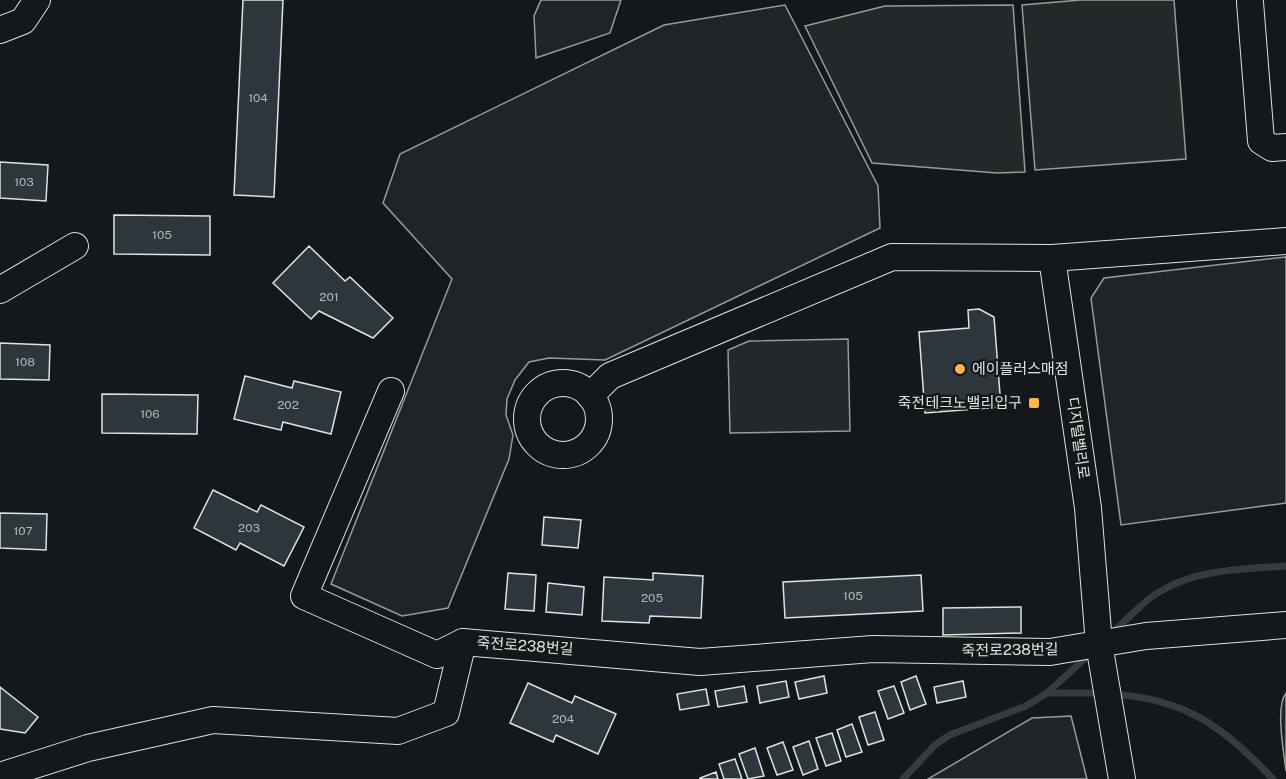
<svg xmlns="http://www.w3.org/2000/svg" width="1286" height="779" font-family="'Public Sans','Noto Sans KR',sans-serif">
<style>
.green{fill:#202428;stroke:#939e99;stroke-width:1.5}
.parking{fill:#24282b;stroke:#939e99;stroke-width:1.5}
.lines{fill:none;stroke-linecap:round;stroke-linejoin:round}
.stream{stroke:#363b3e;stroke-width:7}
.building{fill:#2c363c;stroke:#d8e6dc;stroke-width:1.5}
.minor-casing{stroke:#d8e6dc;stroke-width:28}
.minor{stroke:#14181c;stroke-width:26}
.poi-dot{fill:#ffb74d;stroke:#14181c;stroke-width:2}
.labels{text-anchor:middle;stroke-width:4.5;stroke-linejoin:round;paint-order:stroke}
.number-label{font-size:12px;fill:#adbab4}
.poi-label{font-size:15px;fill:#d8e6dc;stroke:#14181c;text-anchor:start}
.street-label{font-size:15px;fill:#d8e6dc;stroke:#14181c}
</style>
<rect width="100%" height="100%" fill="#14181c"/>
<g class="green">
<polygon points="541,0 621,0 610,33 536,58 534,16"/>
<polygon points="785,5 878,186 880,228 605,360 549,358 529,362 515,380 507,399 506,415 513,435 509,459 448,608 402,616 331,584 452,279 383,203 400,154 664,25"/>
<polygon points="1286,257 1286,503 1121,525 1091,298 1104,278"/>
<path d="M 1286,693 L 1286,771 C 1284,753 1275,707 1286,693 Z"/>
<polygon points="1071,716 1087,779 928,779 1032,718"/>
</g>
<g class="parking">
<polygon points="1081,0 1174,0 1186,159 1035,170 1022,5"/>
<polygon points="1013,5 1025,172 997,173 872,163 805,26 885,6"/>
<polygon points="848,339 850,431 730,433 728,350 749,341"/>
</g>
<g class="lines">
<g class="stream">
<path d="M 1113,632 C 1128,619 1142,602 1159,592 C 1197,569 1243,569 1286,566"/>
<polyline points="1047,693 1101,693"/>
<path d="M 1112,694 C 1187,699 1223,727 1273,779"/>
<polyline points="903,779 936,744 950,735 1026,706 1047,693 1090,654"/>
</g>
</g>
<g class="building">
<polygon points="243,0 283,0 274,197 234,195"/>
<polygon points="0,162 48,165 46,201 0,198"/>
<polygon points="114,215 210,216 210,255 114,254"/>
<polygon points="309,246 345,281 350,277 393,318 373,338 319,311 311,319 273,283"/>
<polygon points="979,309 994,317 1001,407 925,413 919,332 969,328 968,310"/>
<polygon points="0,343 50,345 49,380 0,379"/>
<polygon points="245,376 292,388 294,381 341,392 331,434 283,422 281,430 234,419"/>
<polygon points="102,394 198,395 197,434 102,433"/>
<polygon points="213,490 257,512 261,505 304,527 284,566 240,543 236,550 194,528"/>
<polygon points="0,513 47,514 46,550 0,548"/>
<polygon points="544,517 581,520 578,548 542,545"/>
<polygon points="508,573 536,575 534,611 505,609"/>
<polygon points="653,573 703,576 701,618 650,616 649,623 602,621 604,577 653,580"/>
<polygon points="921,575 923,611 785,618 783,582"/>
<polygon points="548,583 584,587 582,615 546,612"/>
<polygon points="1021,607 1021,633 943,635 943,608"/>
<polygon points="824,676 827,693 799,699 795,682"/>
<polygon points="916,676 926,704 910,710 901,682"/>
<polygon points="786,681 789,697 760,703 757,686"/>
<polygon points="963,681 966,697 937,703 934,687"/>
<polygon points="528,683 572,703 575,696 616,714 598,754 556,735 553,742 510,723"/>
<polygon points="744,686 747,702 718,707 715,691"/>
<polygon points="894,686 904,713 888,719 878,691"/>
<polygon points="0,687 38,717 25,733 0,729"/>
<polygon points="706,689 709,705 680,710 677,694"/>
<polygon points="875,712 884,740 868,745 859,717"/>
<polygon points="852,724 862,752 846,757 837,730"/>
<polygon points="832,733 841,761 826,766 816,738"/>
<polygon points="809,741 818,769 803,775 793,747"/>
<polygon points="783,742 793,770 777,775 767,748"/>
<polygon points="755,748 764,776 748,779 739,754"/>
<polygon points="735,759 742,779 724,779 719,764"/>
<polygon points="716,772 718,779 700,779 700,778"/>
</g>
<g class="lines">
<defs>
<g id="minor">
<polyline points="1250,2 1261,141 1272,148 1286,147"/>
<polyline points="0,30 23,21 37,0"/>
<polyline points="0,290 75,246"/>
<circle cx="563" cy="419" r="36"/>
<polyline points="391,391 304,596 437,655 463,642"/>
<polyline points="590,396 610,376 892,257 1052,258"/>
<polyline points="0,776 88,748 213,720 398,731 446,713 463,642 700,662 873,649 1050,652 1146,636 1286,625"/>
<polyline points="1122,779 1099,644 1088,508 1052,258 1286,241"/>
</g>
</defs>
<use href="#minor" class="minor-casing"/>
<use href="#minor" class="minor"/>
</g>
<g class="poi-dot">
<circle cx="960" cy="369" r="6"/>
<rect x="1028" y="397" width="12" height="12" rx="3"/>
</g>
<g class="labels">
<g class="number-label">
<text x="258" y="102">104</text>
<text x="24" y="186">103</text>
<text x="162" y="239">105</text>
<text x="329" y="301">201</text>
<text x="25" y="366">108</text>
<text x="288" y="409">202</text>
<text x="150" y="418">106</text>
<text x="249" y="532">203</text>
<text x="23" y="535">107</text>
<text x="853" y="600">105</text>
<text x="652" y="602">205</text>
<text x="563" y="723">204</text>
</g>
<g class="poi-label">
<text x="972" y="374">에이플러스매점</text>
<text x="1022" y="408" text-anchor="end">죽전테크노밸리입구</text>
</g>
<g class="street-label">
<text transform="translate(1078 438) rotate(82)" y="5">디지털벨리로</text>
<text transform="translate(525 646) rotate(4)" y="5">죽전로238번길</text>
<text transform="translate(1010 650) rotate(-1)" y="5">죽전로238번길</text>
</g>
</g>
</svg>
